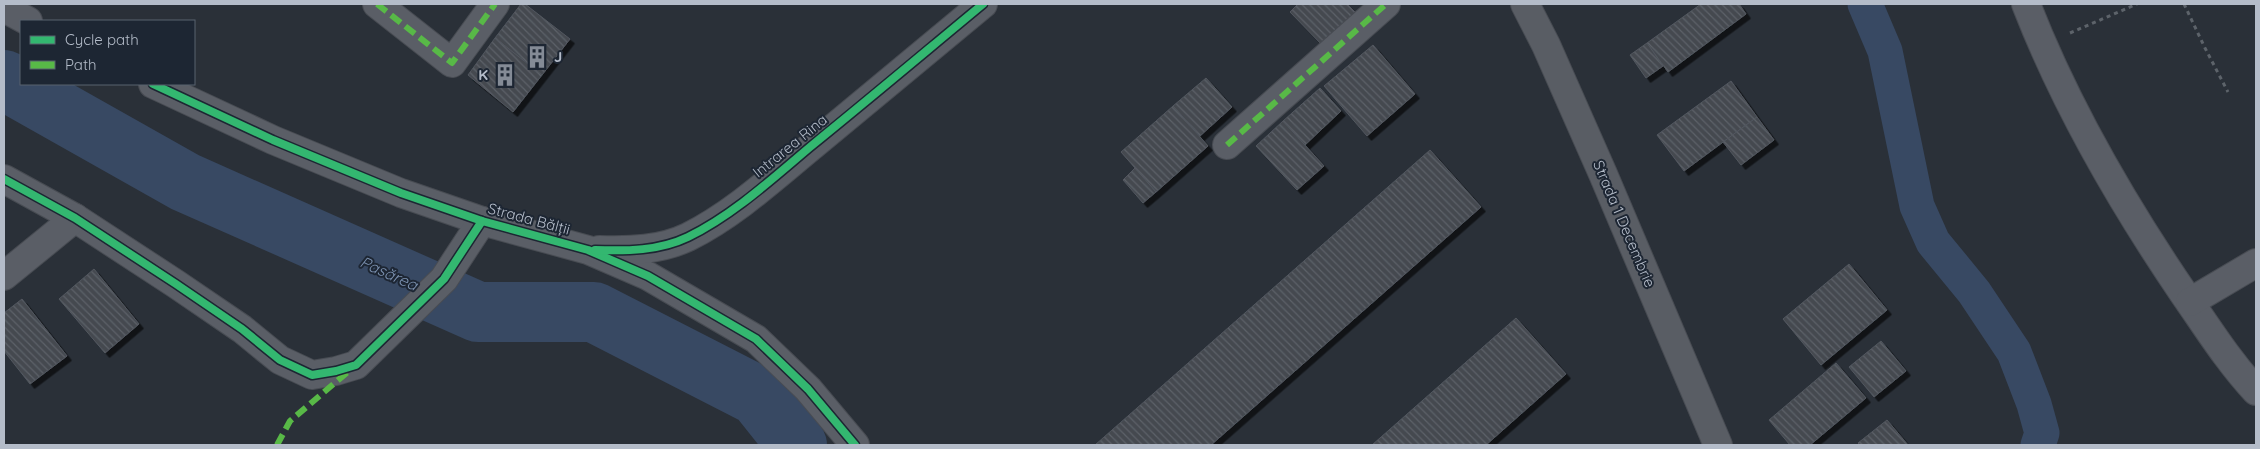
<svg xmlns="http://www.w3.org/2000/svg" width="2260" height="449" font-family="Quicksand,sans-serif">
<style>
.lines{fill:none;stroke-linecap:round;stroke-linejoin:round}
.canal{stroke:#384963;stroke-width:35}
.river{stroke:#384963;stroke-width:60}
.building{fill:url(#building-back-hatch);stroke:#52575f;filter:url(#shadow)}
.minor-casing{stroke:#484c53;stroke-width:30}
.secondary-casing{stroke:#484c53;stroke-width:30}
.path{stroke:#5d636a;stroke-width:3;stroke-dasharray:4 4;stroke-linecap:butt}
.minor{stroke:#5a5e66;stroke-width:28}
.secondary{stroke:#595d64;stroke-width:28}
.quiet{stroke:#58b947;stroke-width:6;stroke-dasharray:12 6;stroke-linecap:butt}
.cycleway-casing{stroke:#1d2633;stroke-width:11}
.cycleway{stroke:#33b770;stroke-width:8}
.labels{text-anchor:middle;stroke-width:4;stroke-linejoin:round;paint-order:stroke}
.poi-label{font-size:15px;font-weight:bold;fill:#b4bcc9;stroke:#1d2633;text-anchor:start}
.street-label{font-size:15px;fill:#b4bcc9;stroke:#1d2633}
.water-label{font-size:16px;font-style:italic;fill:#7c92b1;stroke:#1d2633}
</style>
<defs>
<pattern id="building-back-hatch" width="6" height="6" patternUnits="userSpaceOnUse" patternTransform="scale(1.25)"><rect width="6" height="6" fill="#444950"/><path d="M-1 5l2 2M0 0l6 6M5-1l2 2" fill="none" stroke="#5d6168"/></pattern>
<filter id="shadow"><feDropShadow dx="4.5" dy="4.5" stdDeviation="0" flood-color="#0009"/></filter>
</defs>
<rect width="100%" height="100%" fill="#2a3038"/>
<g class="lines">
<polyline class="canal" points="1865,4 1885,51 1917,206 1933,242 1974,292 2014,352 2034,404 2042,433 2038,445"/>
<polyline class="river" points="4,80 185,182 478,312 594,312 758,396 797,445"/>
</g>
<g class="building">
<polygon points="521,4 525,4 570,39 542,75 495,38"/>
<polygon points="1298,4 1347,4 1358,15 1325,48 1290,12"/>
<polygon points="1701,4 1739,4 1746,14 1668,72 1647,43"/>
<polygon points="495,38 542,75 513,112 468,75"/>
<polygon points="1647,43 1663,66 1646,78 1630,55"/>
<polygon points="1373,45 1415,94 1367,136 1324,86"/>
<polygon points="1206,78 1232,107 1200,136 1173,106"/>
<polygon points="1731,81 1757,117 1684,171 1657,135"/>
<polygon points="1320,88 1341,111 1305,145 1283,121"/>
<polygon points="1173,106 1208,146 1156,192 1121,152"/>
<polygon points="1757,117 1774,140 1741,165 1723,142"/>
<polygon points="1283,121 1324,166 1297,190 1256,146"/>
<polygon points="1430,150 1481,207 1211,445 1095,445"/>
<polygon points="1135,168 1156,192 1143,203 1123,180"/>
<polygon points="1849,264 1887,310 1821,365 1783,319"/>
<polygon points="94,269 139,324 105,353 59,299"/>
<polygon points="22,299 67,356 30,384 4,351 4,313"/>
<polygon points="1516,318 1566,374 1486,445 1372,445"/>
<polygon points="1881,341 1906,371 1874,397 1849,367"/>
<polygon points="1836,363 1866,398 1810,445 1790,445 1769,420"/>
<polygon points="1887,420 1908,445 1860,445 1858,443"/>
</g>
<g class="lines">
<defs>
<g id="minor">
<polyline points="377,4 452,63 495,4"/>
<path d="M 2026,4 C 2066,107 2122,203 2184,294 C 2207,327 2228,361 2256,391"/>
<polyline points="4,8 28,21"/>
<polyline points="153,84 273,140 401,193 482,221 588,250 648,276 756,339 808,389 855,445"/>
<polyline points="1227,145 1386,4"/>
<polyline points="4,179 75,218 176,284 242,329 280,360 312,375 336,371 356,365 444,279 482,221"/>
<path d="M 599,250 C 630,251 661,250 688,237 C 734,214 774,177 813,145 C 870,98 926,51 983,4"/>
<polyline points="4,276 75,218"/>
<polyline points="2190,302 2256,263"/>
</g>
<polyline id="secondary" points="1525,4 1546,45 1603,174 1718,445"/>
</defs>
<use href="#minor" class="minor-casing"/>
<use href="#secondary" class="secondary-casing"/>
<g class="path">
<polyline points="2184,4 2205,48 2228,92"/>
<polyline points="2070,33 2137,4"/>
</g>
<use href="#minor" class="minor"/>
<use href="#secondary" class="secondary"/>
<g class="quiet">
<polyline points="377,4 452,63 495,4"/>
<polyline points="1227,145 1386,4"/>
<polyline points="277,445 290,421 350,370"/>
</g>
<defs>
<g id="cycleway">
<polyline points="153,84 273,140 401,193 482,221 588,250 648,276 756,339 808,389 855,445"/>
<polyline points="4,179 75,218 176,284 242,329 280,360 312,375 336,371 356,365 444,279 482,221"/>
<path d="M 595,250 C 627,251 659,251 688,237 C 733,215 772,179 810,147 C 868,100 925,52 983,4"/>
</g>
</defs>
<use href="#cycleway" class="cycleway-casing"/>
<use href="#cycleway" class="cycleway"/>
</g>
<defs>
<symbol id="building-bare" viewBox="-9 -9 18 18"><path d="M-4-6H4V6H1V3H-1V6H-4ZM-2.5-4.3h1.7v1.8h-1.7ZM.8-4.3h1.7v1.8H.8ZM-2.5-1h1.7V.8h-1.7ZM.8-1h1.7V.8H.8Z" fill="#848b96" stroke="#1d2633" stroke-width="2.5" paint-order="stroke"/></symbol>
</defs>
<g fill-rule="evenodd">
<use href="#building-bare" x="521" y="41" width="32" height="32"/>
<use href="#building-bare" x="489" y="59" width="32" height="32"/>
</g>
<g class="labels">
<g class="poi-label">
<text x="554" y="62">J</text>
<text x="488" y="80" text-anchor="end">K</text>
</g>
<g class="street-label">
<text transform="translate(790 146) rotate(-39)" y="5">Intrarea Rina</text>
<text transform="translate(529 219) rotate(15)" y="5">Strada Bălții</text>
<text transform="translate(1624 224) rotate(67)" y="5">Strada 1 Decembrie</text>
</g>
<g class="water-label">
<text transform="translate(389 273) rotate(24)" y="6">Pasărea</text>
</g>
</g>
<rect width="2260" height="449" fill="none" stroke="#b4bcc9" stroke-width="10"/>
<rect x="20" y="20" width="175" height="65" fill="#1d2633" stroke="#59626f"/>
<rect x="30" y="36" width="25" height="8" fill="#33b770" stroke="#59626f"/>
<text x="65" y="45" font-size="15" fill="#b4bcc9">Cycle path</text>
<rect x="30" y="61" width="25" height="8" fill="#58b947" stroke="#59626f"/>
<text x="65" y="70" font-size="15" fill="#b4bcc9">Path</text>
</svg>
